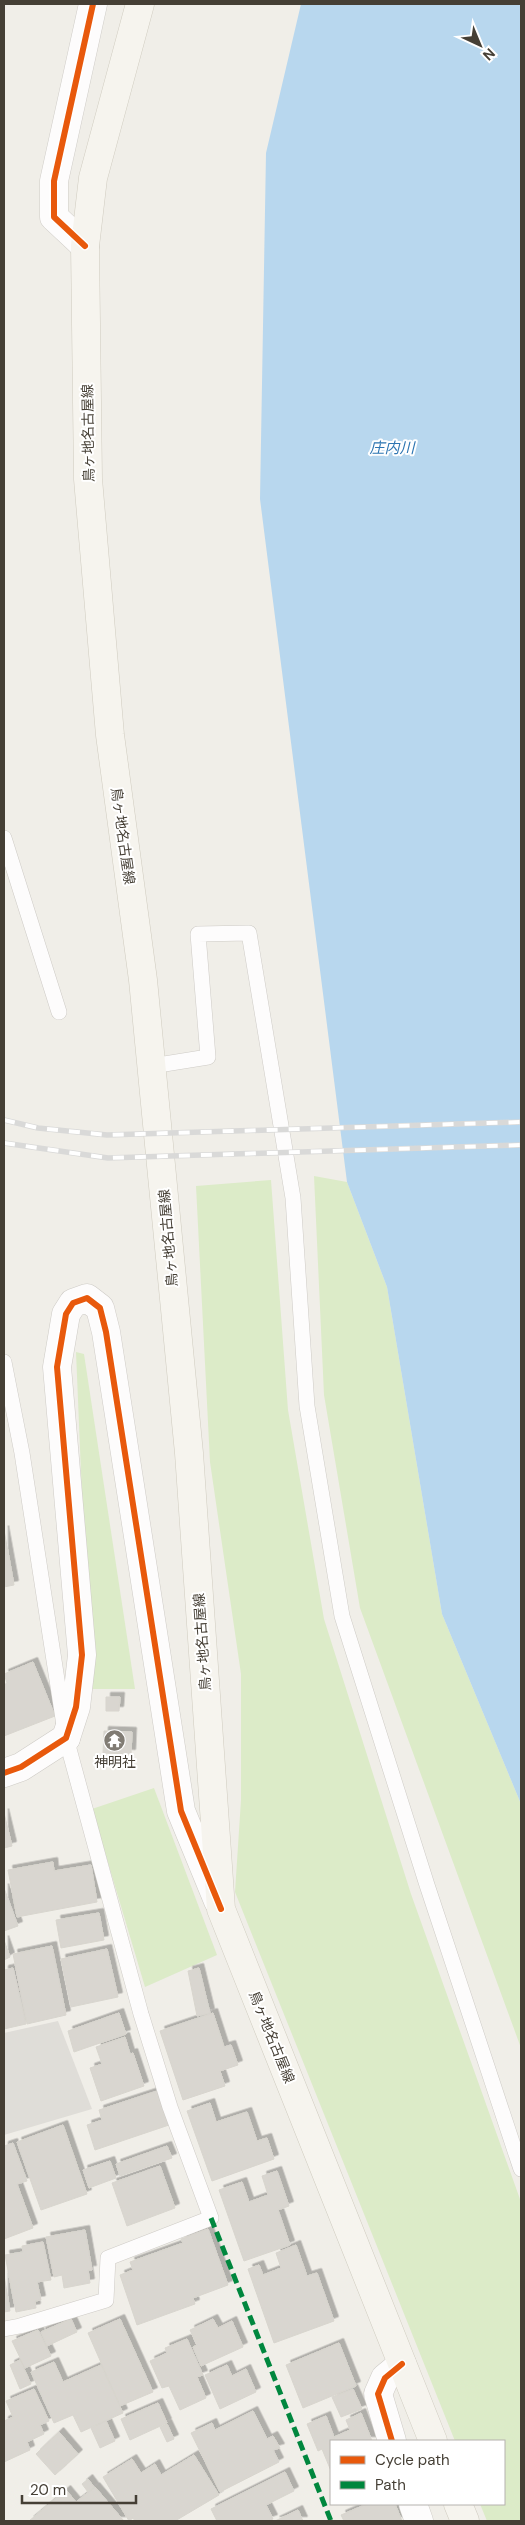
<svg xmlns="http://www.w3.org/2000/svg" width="525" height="2525" font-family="'DM Sans','Noto Sans JP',sans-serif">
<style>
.green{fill:#dcebc8}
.parking{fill:#dfddd8}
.water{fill:#b8d7ee}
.building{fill:#d9d6d0;stroke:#d8d5ce;filter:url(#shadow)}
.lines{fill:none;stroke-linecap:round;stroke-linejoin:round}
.service-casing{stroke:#cecbc6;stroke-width:16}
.minor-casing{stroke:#cecbc6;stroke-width:29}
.tertiary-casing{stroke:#cecbc6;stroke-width:29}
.secondary-casing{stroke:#cfcbbf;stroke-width:29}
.service{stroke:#fdfcfc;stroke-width:15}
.minor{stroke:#fdfcfc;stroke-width:28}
.tertiary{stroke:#fdfcfc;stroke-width:28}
.secondary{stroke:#f6f4ee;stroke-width:28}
.rail-casing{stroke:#d9d9d8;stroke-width:5.5}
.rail{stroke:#fff;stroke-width:4;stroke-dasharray:11;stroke-linecap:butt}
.quiet{stroke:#00873e;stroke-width:5;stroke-dasharray:10 5;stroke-linecap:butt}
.cycleway-casing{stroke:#fff;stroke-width:9}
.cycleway{stroke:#e8590c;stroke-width:6}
.labels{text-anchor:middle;stroke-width:4;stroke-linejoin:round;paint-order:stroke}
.street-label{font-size:14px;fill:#453f35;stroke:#fff}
.poi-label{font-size:14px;fill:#453f35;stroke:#fff}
.water-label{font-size:15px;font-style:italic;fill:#2d75b2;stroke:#fff}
</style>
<defs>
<filter id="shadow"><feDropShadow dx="4.5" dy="-4.5" stdDeviation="0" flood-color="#0004"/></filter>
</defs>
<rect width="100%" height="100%" fill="#f0eee8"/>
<g class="green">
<polygon points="314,1176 347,1182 387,1287 442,1614 521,1804 521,2048 360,1608 324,1395"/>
<polygon points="271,1180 288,1410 324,1619 411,1894 521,2202 521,2521 487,2521 480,2504 504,2504 504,2441 455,2441 235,1892 241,1800 241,1674 210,1462 196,1186"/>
<polygon points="76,1352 84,1354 135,1689 90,1689"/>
<polygon points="154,1788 217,1955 145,1987 92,1809"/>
</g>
<polygon class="parking" points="58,2021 92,2109 4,2135 4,2033"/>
<polygon class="water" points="301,4 521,4 521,1804 442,1614 387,1287 347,1182 260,499 266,153"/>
<g class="building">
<polygon points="4,1530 14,1585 4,1587"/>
<polygon points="33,1662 55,1716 4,1736 4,1685 7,1683 4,1674"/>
<polygon points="106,1697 120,1697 119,1711 106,1711"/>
<polygon points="104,1731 132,1732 131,1754 103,1753"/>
<polygon points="4,1813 12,1846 4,1848"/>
<polygon points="53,1862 54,1871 91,1865 97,1902 17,1917 8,1870"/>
<polygon points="4,1888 18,1926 4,1931"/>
<polygon points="99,1913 104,1940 61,1948 56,1920"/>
<polygon points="4,1940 10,1957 4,1960"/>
<polygon points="52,1946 66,2015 27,2024 13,1954"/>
<polygon points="107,1949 118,1997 71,2007 61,1959"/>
<polygon points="13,1968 26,2024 4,2029 4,1970"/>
<polygon points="199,1968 210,2013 197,2016 188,1971"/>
<polygon points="119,2013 126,2034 74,2052 68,2031"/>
<polygon points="213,2013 224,2047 231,2045 238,2065 220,2071 225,2086 183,2100 160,2031"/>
<polygon points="125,2037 130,2054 133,2053 144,2086 101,2101 90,2068 102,2064 96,2047"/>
<polygon points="157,2091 169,2125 95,2150 87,2125 102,2120 99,2110"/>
<polygon points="210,2103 216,2122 247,2112 257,2141 267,2138 274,2159 212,2181 187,2111"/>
<polygon points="63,2125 87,2194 41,2210 17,2142"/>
<polygon points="13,2143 27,2181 17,2184 33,2228 4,2239 4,2146"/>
<polygon points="167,2146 172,2158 120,2176 116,2164"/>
<polygon points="110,2161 116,2178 89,2188 83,2170"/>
<polygon points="160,2166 175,2208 127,2226 112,2183"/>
<polygon points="277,2171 289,2206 278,2210 290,2245 244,2261 219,2190 242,2182 249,2202 268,2195 262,2176"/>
<polygon points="208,2229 228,2285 193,2298 195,2304 137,2325 120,2275 133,2270 130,2262 183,2243 181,2239"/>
<polygon points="85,2230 92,2270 88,2270 90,2283 64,2288 62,2275 54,2277 46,2237"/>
<polygon points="43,2242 51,2280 37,2282 41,2300 35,2301 36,2308 16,2312 5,2255 23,2252 22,2246"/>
<polygon points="296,2245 307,2276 317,2273 334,2321 274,2343 248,2269 259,2265 263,2275 281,2268 276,2253"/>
<polygon points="4,2275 10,2311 4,2312"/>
<polygon points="71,2319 77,2332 47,2346 41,2332"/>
<polygon points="120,2319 153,2392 120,2406 88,2333"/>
<polygon points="213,2319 218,2328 232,2321 243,2347 201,2366 193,2347 197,2345 190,2330"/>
<polygon points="38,2330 51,2356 25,2368 12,2341"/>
<polygon points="187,2339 203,2375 197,2377 206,2398 180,2410 169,2386 162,2388 150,2361 167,2353 165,2348"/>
<polygon points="339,2343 356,2386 303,2408 286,2365"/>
<polygon points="20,2360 31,2384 20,2389 10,2365"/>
<polygon points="54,2362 63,2382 101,2365 123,2413 81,2432 73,2415 54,2423 31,2372"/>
<polygon points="227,2365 232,2376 246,2369 256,2392 220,2409 205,2375"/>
<polygon points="34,2389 49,2421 40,2425 44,2434 27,2442 30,2450 4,2462 4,2421 13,2417 6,2401"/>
<polygon points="353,2389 362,2409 341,2417 332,2397"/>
<polygon points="158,2403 167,2423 130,2440 121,2419"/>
<polygon points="253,2411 267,2439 273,2436 280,2448 273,2450 279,2462 220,2492 191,2433 212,2423 215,2430"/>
<polygon points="361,2413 372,2441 331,2441 331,2471 322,2449 318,2451 307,2424 326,2416 334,2437 350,2430 346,2420"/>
<polygon points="106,2421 115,2441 100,2448 91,2428"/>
<polygon points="167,2424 174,2439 167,2442 160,2427"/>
<polygon points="59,2432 78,2454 55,2475 36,2454"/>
<polygon points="194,2455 219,2495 175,2521 135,2521 133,2518 129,2521 103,2477 132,2459 141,2473 155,2464 161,2475"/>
<polygon points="285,2472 294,2491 266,2505 273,2519 267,2521 217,2521 211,2509"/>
<polygon points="88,2479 94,2487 88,2492 82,2484"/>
<polygon points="95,2487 124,2521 29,2521 66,2490 76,2502"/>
<polygon points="367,2504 395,2504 402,2521 344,2521 341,2515"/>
<polygon points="298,2510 303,2521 275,2521"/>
</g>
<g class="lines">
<defs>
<g id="service">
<polyline points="4,838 59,1012"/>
<polyline points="152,1066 208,1057 198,934 249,933 293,1198 307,1406 342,1616 427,1885 521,2169"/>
<polyline points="4,1362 22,1453 66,1738 141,2014 170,2107 211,2218 108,2258 106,2300 20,2326 4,2329"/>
</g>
<g id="minor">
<polyline points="85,246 54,217 54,181 93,4"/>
<polyline points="66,1738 76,1707 82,1655 57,1367 66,1314 73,1303 87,1298 100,1308 106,1332 181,1811 218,1901"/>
<polyline points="392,2441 378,2394 385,2378 402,2364"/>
<polyline points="413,2504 419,2521"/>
</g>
<polyline id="tertiary" points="4,1773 21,1767 66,1738"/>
<g id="secondary">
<polyline points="140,4 93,178 85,246 88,479 110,735 143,980 189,1453 221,1909 433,2441"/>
<polyline points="458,2504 465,2521"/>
</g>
</defs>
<use href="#service" class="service-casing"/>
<use href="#minor" class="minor-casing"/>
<use href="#tertiary" class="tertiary-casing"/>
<use href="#secondary" class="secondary-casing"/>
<use href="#service" class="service"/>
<use href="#minor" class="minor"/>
<use href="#tertiary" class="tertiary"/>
<use href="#secondary" class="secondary"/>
<defs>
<g id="rail">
<polyline points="4,1120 38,1128 107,1135 521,1122"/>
<polyline points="4,1143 108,1158 521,1145"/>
</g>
</defs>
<use href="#rail" class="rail-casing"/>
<use href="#rail" class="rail"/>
<polyline class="quiet" points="211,2218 331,2521"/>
<defs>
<g id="cycleway">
<polyline points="85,246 54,217 54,181 93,4"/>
<polyline points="4,1773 21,1767 66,1738 76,1707 82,1655 57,1367 66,1314 73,1303 87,1298 100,1308 106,1332 181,1811 221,1909"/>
<polyline points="392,2441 378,2394 385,2378 402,2364"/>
</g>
</defs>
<use href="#cycleway" class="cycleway-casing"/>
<use href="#cycleway" class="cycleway"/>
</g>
<defs>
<symbol id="temple-disc" viewBox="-11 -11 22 22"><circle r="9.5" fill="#817c74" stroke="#fff"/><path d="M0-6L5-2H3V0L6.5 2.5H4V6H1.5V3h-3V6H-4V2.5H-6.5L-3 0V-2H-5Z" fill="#fff"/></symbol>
</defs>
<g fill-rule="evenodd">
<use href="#temple-disc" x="102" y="1728" width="25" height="25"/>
</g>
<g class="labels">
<g class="street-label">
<text transform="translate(88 433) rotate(-91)" y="5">鳥ヶ地名古屋線</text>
<text transform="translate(123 836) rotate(82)" y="5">鳥ヶ地名古屋線</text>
<text transform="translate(168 1238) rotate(-95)" y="5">鳥ヶ地名古屋線</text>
<text transform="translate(202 1642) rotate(-94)" y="5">鳥ヶ地名古屋線</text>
<text transform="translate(272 2037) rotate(68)" y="5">鳥ヶ地名古屋線</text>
</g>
<g class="poi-label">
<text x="115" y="1767">神明社</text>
</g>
<g class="water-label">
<text x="392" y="453">庄内川</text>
</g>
</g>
<rect width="525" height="2525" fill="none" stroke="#453f35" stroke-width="10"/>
<rect x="330" y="2440" width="175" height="65" fill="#ffffff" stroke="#b5b2ae"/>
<rect x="340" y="2456" width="25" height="8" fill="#e8590c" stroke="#b5b2ae"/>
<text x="375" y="2465" font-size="15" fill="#453f35">Cycle path</text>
<rect x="340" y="2481" width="25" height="8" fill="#00873e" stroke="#b5b2ae"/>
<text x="375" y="2490" font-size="15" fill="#453f35">Path</text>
<g transform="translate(480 45) rotate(136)" stroke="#ffffff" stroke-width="4" paint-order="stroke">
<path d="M0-4L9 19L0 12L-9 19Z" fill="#453f35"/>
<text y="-8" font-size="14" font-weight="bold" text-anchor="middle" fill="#453f35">N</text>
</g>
<path d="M22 2495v8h114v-8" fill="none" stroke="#453f35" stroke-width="2.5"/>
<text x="30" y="2495" font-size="15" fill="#453f35" stroke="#ffffff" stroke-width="4" paint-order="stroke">20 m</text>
</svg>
